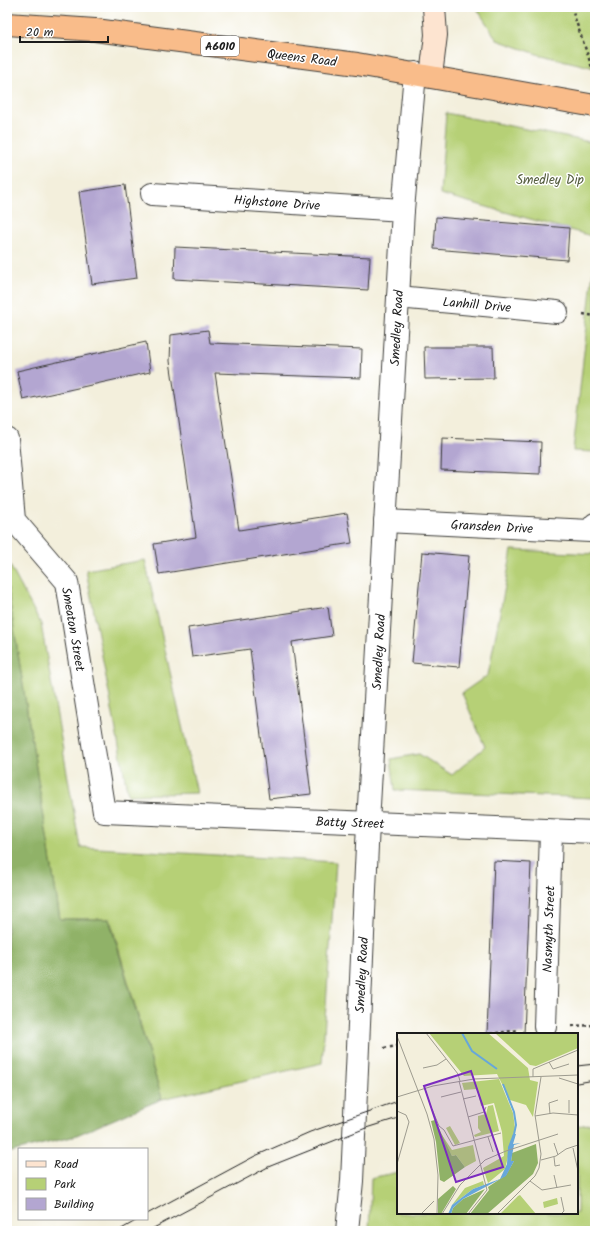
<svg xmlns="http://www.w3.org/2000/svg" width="602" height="1238" font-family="Kalam,sans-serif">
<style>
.green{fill:#b6d076;stroke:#697649}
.forest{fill:#90b267;stroke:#566742}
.building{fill:#b3a6d1}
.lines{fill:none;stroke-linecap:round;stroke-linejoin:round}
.street-casing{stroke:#3c3c39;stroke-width:24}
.secondary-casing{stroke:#3c3c39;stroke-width:24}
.highway-casing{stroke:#3c3c39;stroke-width:24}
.path{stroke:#3c3c39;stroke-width:2.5;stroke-dasharray:3 3;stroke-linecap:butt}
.street{stroke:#fff;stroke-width:22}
.secondary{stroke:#fde4d0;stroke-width:22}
.highway{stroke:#f9bc8a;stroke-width:22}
.tram{stroke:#1c1c1c;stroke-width:1}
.labels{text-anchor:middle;stroke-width:3;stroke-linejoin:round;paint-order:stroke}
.shield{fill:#fff;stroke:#606060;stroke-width:1}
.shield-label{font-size:12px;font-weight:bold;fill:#1c1c1c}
.street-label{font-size:13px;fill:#1c1c1c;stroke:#fff}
.park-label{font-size:13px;fill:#525b3c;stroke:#fff}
.inset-river{fill:none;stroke:#67a7da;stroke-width:2}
.inset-road{fill:none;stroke:#9d9b8f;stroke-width:1}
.view{fill:#7b2cbf;fill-opacity:0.15;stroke:#7b2cbf;stroke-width:2}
.inset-edge{fill:none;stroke:#1c1c1c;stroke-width:2}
</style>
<rect width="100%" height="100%" fill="#fff"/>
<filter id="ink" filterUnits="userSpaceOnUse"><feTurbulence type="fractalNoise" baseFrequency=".025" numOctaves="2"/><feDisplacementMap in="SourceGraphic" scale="8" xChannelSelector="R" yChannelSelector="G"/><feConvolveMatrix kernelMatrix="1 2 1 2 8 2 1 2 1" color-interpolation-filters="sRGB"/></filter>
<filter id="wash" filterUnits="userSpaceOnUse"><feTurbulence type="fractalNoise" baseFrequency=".012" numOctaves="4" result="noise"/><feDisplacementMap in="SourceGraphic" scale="16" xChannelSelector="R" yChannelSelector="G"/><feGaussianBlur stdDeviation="0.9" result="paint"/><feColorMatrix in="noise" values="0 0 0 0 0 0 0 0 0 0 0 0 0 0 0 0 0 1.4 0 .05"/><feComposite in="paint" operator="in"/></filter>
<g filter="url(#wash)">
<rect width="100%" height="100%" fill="#f3efdc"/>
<g class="green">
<polygon points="476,7 595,7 595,68 537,54 497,40"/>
<polygon points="446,113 595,143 595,237 440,194"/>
<polygon points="595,253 595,452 573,451"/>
<polygon points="512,550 595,554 595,798 395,790 391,759 419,754 452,775 485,747 462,693 488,675"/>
<polygon points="7,560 41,624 80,847 336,862 322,1063 162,1099 110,919 60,919 7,584"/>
<polygon points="145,560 197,793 128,795 86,570"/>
<polygon points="595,1123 595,1231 369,1231 371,1178 398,1172 398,1213 577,1213 577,1126"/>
</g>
<polygon class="forest" points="7,584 60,919 109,919 162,1099 72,1137 7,1153"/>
<g id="blocks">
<g class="building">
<polygon points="125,185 137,278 92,284 79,192"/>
<polygon points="436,217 569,228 567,260 434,249"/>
<polygon points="175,247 370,257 368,290 174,279"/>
<polygon points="208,330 210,343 362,349 361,378 215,373 239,530 347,513 352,543 159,574 154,544 196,537 170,361 171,335"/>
<polygon points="146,342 150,372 23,400 17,371"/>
<polygon points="424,347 493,347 494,378 425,379"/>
<polygon points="442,438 541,442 540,474 441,470"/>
<polygon points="422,552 469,556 459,667 412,663"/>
<polygon points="328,607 332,636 292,642 311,794 269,799 250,649 192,657 188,628"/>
<polygon points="494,861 531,863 524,1034 487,1034"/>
</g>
</g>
</g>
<g filter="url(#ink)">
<use href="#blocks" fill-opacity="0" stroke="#3c3c39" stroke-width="1"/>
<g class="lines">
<defs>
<g id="street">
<polyline points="152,194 403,210"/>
<polyline points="398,297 557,312"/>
<polyline points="7,439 14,520 67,582 104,812 595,832"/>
<polyline points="385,521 590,531 595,524"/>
<polyline points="545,1027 551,831"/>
<polyline points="347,1231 352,1181 368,823 403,210 415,73"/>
</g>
<polyline id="secondary" points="431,76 436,35 434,7"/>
<polyline id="highway" points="7,24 95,30 357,64 595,106"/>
</defs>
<use href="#street" class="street-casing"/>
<use href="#secondary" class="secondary-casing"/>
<use href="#highway" class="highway-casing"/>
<g class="path">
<polyline points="571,7 595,76"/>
<polyline points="583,314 595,316"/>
<polyline points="572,1026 595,1025"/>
<polyline points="490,1034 519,1030"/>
<polyline points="384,1048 398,1046"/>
</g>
<use href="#street" class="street"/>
<use href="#secondary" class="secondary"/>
<use href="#highway" class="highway"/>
<g class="tram">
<polyline points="577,1066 595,1064"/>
<polyline points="577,1083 595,1080"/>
<polyline points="147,1214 255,1156 310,1132 398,1101"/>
<polyline points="118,1231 139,1219"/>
<polyline points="148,1231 268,1167 366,1128 398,1118"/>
</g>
</g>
</g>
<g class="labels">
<rect class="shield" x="201" y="36" width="38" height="20" rx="3"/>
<g class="shield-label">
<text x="220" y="50">A6010</text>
</g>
<g class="street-label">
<text transform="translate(302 57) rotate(7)" y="5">Queens Road</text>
<text transform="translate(277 202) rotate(4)" y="5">Highstone Drive</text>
<text transform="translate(477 304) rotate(5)" y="5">Lanhill Drive</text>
<text transform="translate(396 328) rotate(-87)" y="5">Smedley Road</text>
<text transform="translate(492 526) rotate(3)" y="5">Gransden Drive</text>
<text transform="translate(74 629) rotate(80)" y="5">Smeaton Street</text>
<text transform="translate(378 652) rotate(-87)" y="5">Smedley Road</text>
<text transform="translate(350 822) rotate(2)" y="5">Batty Street</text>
<text transform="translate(548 929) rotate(-88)" y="5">Nasmyth Street</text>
<text transform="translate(361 975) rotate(-87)" y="5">Smedley Road</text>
</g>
<g class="park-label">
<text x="550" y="184">Smedley Dip</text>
</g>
</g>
<g transform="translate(397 1033)">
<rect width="181" height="181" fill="#f3efdc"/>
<path d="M 32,0 L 91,0 L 131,35 L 133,47 L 141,49 L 136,84 L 129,72 L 113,67 L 100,41 L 67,43 ZM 98,0 L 181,0 L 181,15 L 139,33 L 133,32 ZM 102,46 L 116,80 L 118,95 L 108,136 L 91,150 L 86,135 L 107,123 L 105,99 L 97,70 L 84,73 L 80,56 L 67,57 L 65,50 ZM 96,72 L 102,98 L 78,104 L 77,102 L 84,99 L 81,95 L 81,83 L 89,81 L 91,73 ZM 53,93 L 63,110 L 58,112 L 49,95 ZM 41,96 L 55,117 L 76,112 L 79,128 L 68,134 L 59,122 L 55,123 ZM 86,148 L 87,152 L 76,156 L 55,172 L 68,155 ZM 123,162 L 139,181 L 103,181 L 121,163 ZM 160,165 L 161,171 L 147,175 L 146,169 Z" fill="#b6d076"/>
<path d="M 38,87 L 55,123 L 59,122 L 68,134 L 47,149 L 43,147 L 39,109 L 34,88 ZM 139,111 L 141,130 L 136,141 L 90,181 L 73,181 L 92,157 L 91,154 L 109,142 L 117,128 L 114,129 L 115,120 ZM 56,153 L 59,156 L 44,181 L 41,181 L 41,166 ZM 88,156 L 69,181 L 54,181 L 56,175 L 66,166 Z" fill="#90b267"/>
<path d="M 116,101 L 119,101 L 116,111 L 124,110 L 117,112 L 114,128 L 117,128 L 109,143 L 66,166 L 56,175 L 54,181 L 51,181 L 55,172 L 76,156 L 103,146 L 110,131 L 111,114 Z" fill="#67a7da"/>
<path class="inset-river" d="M 65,0 L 75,18 L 100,36M 106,51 L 117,79 L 119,92 L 116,106"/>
<path class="inset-road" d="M 29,0 L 61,41 L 63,48M 0,3 L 30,81 L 37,106 L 41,142 L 40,181M 152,29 L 156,36 L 172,31M 26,35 L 40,32 L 49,26M 136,44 L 136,36 L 181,17M 162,45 L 181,51M 62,48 L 90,157 L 71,181M 0,64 L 36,53 L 77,46 L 181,42M 44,64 L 64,59M 66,66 L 79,63M 172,67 L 172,80M 35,76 L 42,93 L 47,97 L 56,113 L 104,100M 0,78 L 9,82 L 12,89 L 0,131M 153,81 L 152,70 L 161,67M 138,83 L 156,80 L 181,82M 71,84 L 87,79 L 89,74M 91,104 L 96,119M 157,110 L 161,122M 176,115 L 181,138M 157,124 L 158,133 L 163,132M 144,127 L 159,123 L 169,116 L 181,112M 157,142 L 160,155M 133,148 L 145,157 L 174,152M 164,164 L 167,178 L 164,181M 24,181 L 37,168M 45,181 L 63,152 L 88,127 L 109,118 L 161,101M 100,181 L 138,143 L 142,135 L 144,121 L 138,82 L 144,44"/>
<path class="view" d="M 74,38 L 106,134 L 59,149 L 27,53 Z"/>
<rect width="181" height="181" class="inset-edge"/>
</g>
<rect width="602" height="1238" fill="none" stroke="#fff" stroke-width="24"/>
<rect x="18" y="1148" width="130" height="72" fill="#ffffff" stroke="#a4a4a4"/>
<rect x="26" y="1161" width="20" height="6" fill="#fde4d0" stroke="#a4a4a4"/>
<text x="54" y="1168" font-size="12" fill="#1c1c1c">Road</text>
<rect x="26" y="1178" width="20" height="12" fill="#b6d076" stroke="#a4a4a4"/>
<text x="54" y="1188" font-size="12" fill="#1c1c1c">Park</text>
<rect x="26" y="1198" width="20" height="12" fill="#b3a6d1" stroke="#a4a4a4"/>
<text x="54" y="1208" font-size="12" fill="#1c1c1c">Building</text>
<path d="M20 36v6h88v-6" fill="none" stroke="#1c1c1c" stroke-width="2"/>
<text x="26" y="36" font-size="12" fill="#1c1c1c" stroke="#ffffff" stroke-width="3" paint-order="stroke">20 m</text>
</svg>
